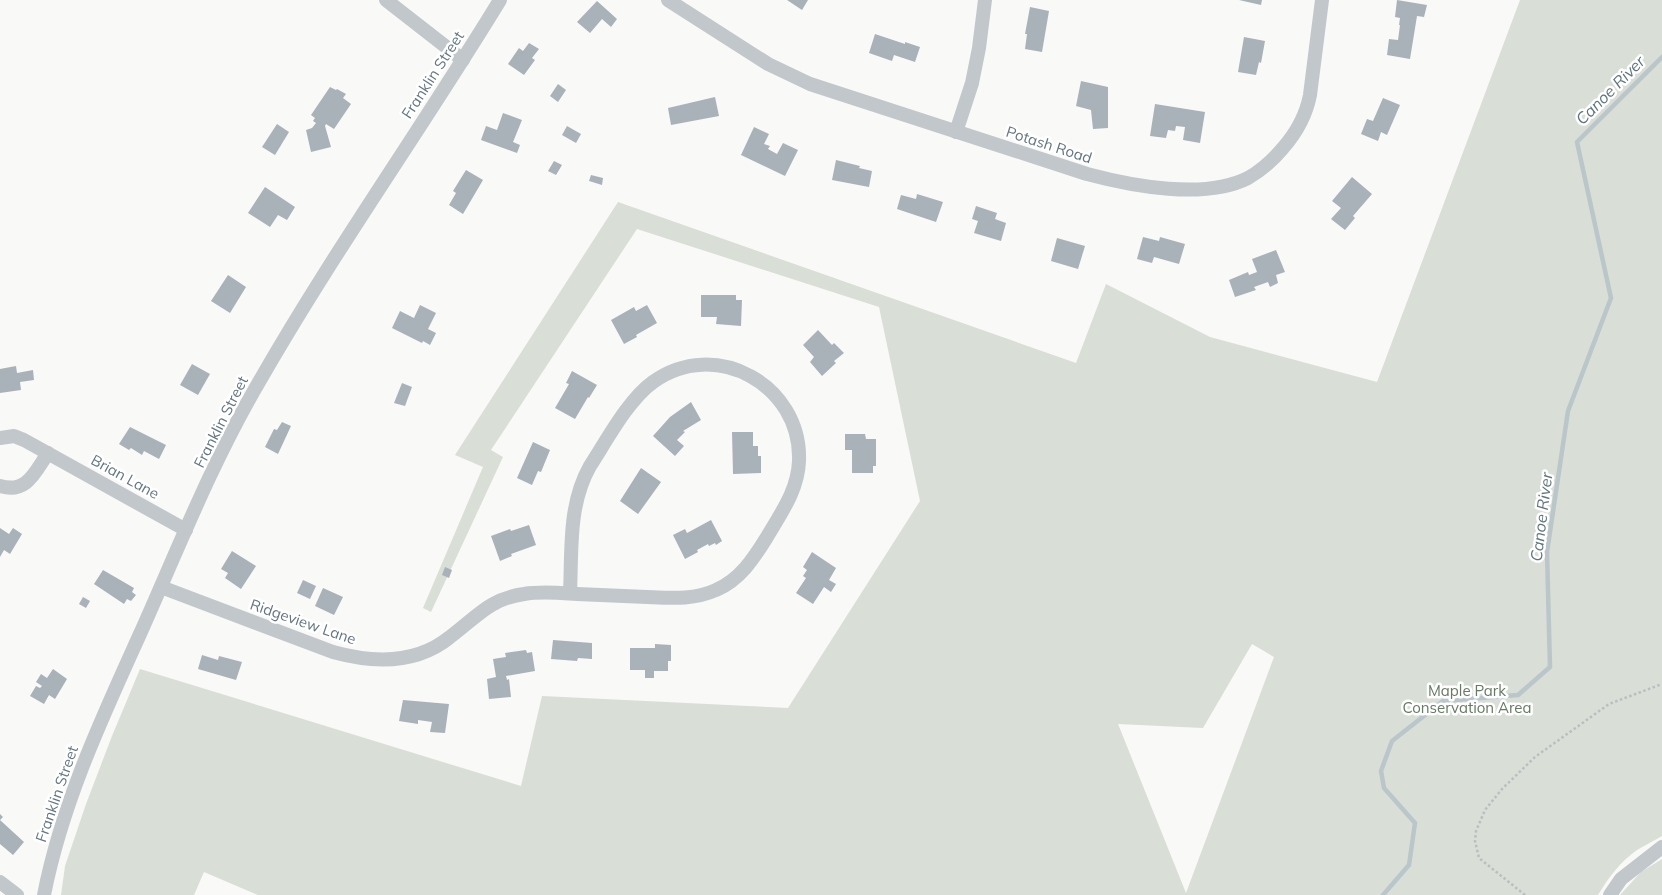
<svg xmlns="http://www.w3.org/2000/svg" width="1662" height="895" font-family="Mulish,sans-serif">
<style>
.green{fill:#d9ded6;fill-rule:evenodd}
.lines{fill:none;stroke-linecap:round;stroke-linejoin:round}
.stream{stroke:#bac6ca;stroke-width:4.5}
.building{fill:#a9b2b8}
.path{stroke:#babec1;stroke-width:2.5;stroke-dasharray:2.5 2.5;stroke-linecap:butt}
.minor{stroke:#c2c7cb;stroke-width:14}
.labels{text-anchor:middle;stroke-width:5;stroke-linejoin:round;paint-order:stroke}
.street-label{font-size:15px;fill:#647582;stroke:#fff}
.park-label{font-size:15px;fill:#677a63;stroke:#fff}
.water-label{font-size:16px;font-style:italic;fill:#5f747c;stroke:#fff}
</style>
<rect width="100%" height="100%" fill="#f9f9f7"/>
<g class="green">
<path d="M 1520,0 L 1662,0 L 1662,836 C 1654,841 1645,845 1637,850 C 1621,861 1608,878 1598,895 L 258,895 L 204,872 L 194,895 L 61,895 L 65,866 L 86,804 L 112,736 L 140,669 L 521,786 L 542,696 L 788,708 L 920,501 L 879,307 L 637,229 L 491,450 L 503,457 L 431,612 L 423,608 L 483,467 L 455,455 L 618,202 L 1076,363 L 1106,284 L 1210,337 L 1377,382 ZM 1252,644 L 1274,657 L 1186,893 L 1118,724 L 1203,728 Z"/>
<polygon points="1662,859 1662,895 1620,895 1641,872"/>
</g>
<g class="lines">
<polyline class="stream" points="1383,895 1409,865 1415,823 1384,788 1381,771 1392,741 1443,701 1518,695 1550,667 1547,552 1568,411 1611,298 1577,142 1662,57"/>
</g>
<g class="building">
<polygon points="787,0 808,0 802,10"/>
<polygon points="1239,0 1262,0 1261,5"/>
<polygon points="1397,0 1427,5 1424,17 1417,16 1410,59 1387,55 1389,39 1398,40 1400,25 1399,25 1400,18 1395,17"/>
<polygon points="597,1 617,19 611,27 602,19 590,33 577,22"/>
<polygon points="1030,7 1049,11 1042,52 1025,49 1027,34 1025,34"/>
<polygon points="875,34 905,44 905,42 920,47 915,62 894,55 892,61 869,53"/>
<polygon points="1244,37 1265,41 1261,63 1259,62 1256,75 1238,72"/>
<polygon points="529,43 539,49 532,58 535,60 524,75 508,64 519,48 523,51"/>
<polygon points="1081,81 1108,87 1108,128 1093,129 1091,110 1076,106"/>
<polygon points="558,84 566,90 558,102 550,96"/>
<polygon points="330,87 336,90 337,89 346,94 343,98 351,104 334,129 326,124 325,126 331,147 311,152 306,130 312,128 316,123 313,121 315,118 311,115"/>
<polygon points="715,97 719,116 671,125 668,108"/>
<polygon points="1383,98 1400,105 1387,135 1381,132 1378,141 1361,134 1367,119 1373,121"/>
<polygon points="1155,104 1205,112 1200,143 1183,140 1185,127 1176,126 1175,131 1168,130 1166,138 1150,136"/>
<polygon points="503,113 522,120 513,142 520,145 517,153 481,140 486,126 497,130"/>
<polygon points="277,124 289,132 275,155 262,147"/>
<polygon points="567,126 581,134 576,143 562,135"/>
<polygon points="754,127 769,134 764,144 770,146 768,149 777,154 783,143 798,150 785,176 741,155"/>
<polygon points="836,160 860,166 859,168 872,171 869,187 832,180"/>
<polygon points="554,161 562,165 556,175 548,171"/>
<polygon points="466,170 483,180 463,214 449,205 456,193 453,191"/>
<polygon points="591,175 603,178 602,185 589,181"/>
<polygon points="1352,177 1372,194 1353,216 1355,218 1345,230 1331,219 1341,208 1332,201"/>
<polygon points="265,187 295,207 287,220 278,215 270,227 248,213"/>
<polygon points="917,194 943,202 936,222 897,209 901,195 916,199"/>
<polygon points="976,206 997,213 995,219 1006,223 1001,241 974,233 978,221 972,219"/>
<polygon points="1143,237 1159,241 1160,237 1185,244 1179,264 1154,257 1152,263 1137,259"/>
<polygon points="1057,238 1085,246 1078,269 1051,261"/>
<polygon points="1276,250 1285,272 1276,275 1278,283 1270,287 1268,282 1254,287 1256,290 1235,297 1229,280 1248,272 1249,275 1257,272 1252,259"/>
<polygon points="228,275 246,287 230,313 211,301"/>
<polygon points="701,295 736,295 736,300 742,300 741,326 716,324 717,317 701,317"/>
<polygon points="420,305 436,313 428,329 436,333 430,345 423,341 422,343 392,328 400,311 414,318"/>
<polygon points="647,305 657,323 636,335 637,337 624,344 611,320 634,307 636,311"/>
<polygon points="818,330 832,345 834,343 844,353 834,361 836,363 822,376 810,362 814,357 803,345"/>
<polygon points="192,364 210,374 198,395 180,385"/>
<polygon points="16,366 17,373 33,370 34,380 20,382 21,390 0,393 0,369"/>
<polygon points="572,371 597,385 589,398 588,397 575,419 555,408 569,384 566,383"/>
<polygon points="402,383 412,387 405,406 394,403"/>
<polygon points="691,402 701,420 683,431 685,432 677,440 684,446 675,456 653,436 670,417"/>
<polygon points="282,422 291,426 278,454 265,447 274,429 277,430"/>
<polygon points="130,427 166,445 159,459 144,451 142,455 131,448 129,450 119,444"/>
<polygon points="732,432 753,432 753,446 758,446 758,456 761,456 761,473 733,474"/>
<polygon points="845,434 865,434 866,439 876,439 876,466 873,466 873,473 852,473 852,450 845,450"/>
<polygon points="533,442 550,450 541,472 538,471 532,485 517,478"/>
<polygon points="641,468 661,482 638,514 620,501"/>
<polygon points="711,520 722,541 716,545 715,543 709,546 708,544 697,550 698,552 685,559 673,535 685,529 687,533"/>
<polygon points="529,525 536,545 511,554 512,556 500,561 491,536 510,529 511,531"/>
<polygon points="0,528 9,534 13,528 22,534 10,554 4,550 0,557"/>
<polygon points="232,551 256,566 241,589 225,578 228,573 221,569"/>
<polygon points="812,552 836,568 829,580 836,584 831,592 824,587 813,604 796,593 806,578 803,576 807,570 803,567"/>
<polygon points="445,567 452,570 449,578 442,575"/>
<polygon points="103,570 134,588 132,592 136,595 131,601 127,599 124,604 94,584"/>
<polygon points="303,580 316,586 310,599 297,593"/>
<polygon points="323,588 343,597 334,615 315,606"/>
<polygon points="83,597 90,601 86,608 79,604"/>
<polygon points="553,640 592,643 592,659 578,658 577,661 551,659"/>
<polygon points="655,644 671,645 671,661 668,661 668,671 654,671 654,678 645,678 645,670 630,670 630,648 655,648"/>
<polygon points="526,650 527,653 532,652 535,671 506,676 507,680 509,679 511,697 489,699 487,679 496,677 493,659 506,657 505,653"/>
<polygon points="202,655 218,660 219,656 242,662 236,680 198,669"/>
<polygon points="53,669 67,679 55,699 49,695 44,704 30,696 36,686 40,688 42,686 36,682 41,674 47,678"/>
<polygon points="403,700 449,704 445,733 430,732 432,722 418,720 418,724 399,721"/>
<polygon points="0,814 3,817 0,820 24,842 13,855 0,844"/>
</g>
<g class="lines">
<polyline class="path" points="1525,895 1479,858 1475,841 1476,831 1485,810 1502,789 1535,757 1609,704 1662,684"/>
<g class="minor">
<polyline points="386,0 463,60"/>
<path d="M 668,0 L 768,64 L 810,84 L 1087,174 C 1132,186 1205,200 1248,178 C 1262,170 1273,160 1283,148 C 1297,132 1306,116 1310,95 L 1322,0"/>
<polyline points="956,132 972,83 979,48 985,0"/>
<polyline points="0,438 14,436 24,440 186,530"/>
<path d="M 0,486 C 27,494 35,472 48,453"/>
<path d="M 161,587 L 333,652 C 373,663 417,664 450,637 C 477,617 489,599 524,594 C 542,591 560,593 577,594 C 600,595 624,596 647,597 C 671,598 694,600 716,590 C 740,580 754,558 767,537 C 781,513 798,490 799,461 C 802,385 715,337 653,382 C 628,400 607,440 590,466 C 568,505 572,550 570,593"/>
<polyline points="0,882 17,895"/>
<path d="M 44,895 C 62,803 102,718 140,634 C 178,549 212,462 259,382 C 334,251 422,128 500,0"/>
<polyline points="1610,895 1621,879 1662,847"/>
</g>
</g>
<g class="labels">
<g class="street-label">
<text transform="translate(433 75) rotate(-57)" y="5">Franklin Street</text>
<text transform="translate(1049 145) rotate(18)" y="5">Potash Road</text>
<text transform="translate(221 422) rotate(-63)" y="5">Franklin Street</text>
<text transform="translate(125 477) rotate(29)" y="5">Brian Lane</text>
<text transform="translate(303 622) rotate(19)" y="5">Ridgeview Lane</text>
<text transform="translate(57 794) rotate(-71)" y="5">Franklin Street</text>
</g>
<g class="park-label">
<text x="1467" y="696">Maple Park<tspan x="1467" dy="17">Conservation Area</tspan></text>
</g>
<g class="water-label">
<text transform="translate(1610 90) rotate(-45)" y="6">Canoe River</text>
<text transform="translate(1541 517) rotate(-83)" y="6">Canoe River</text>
</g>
</g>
</svg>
